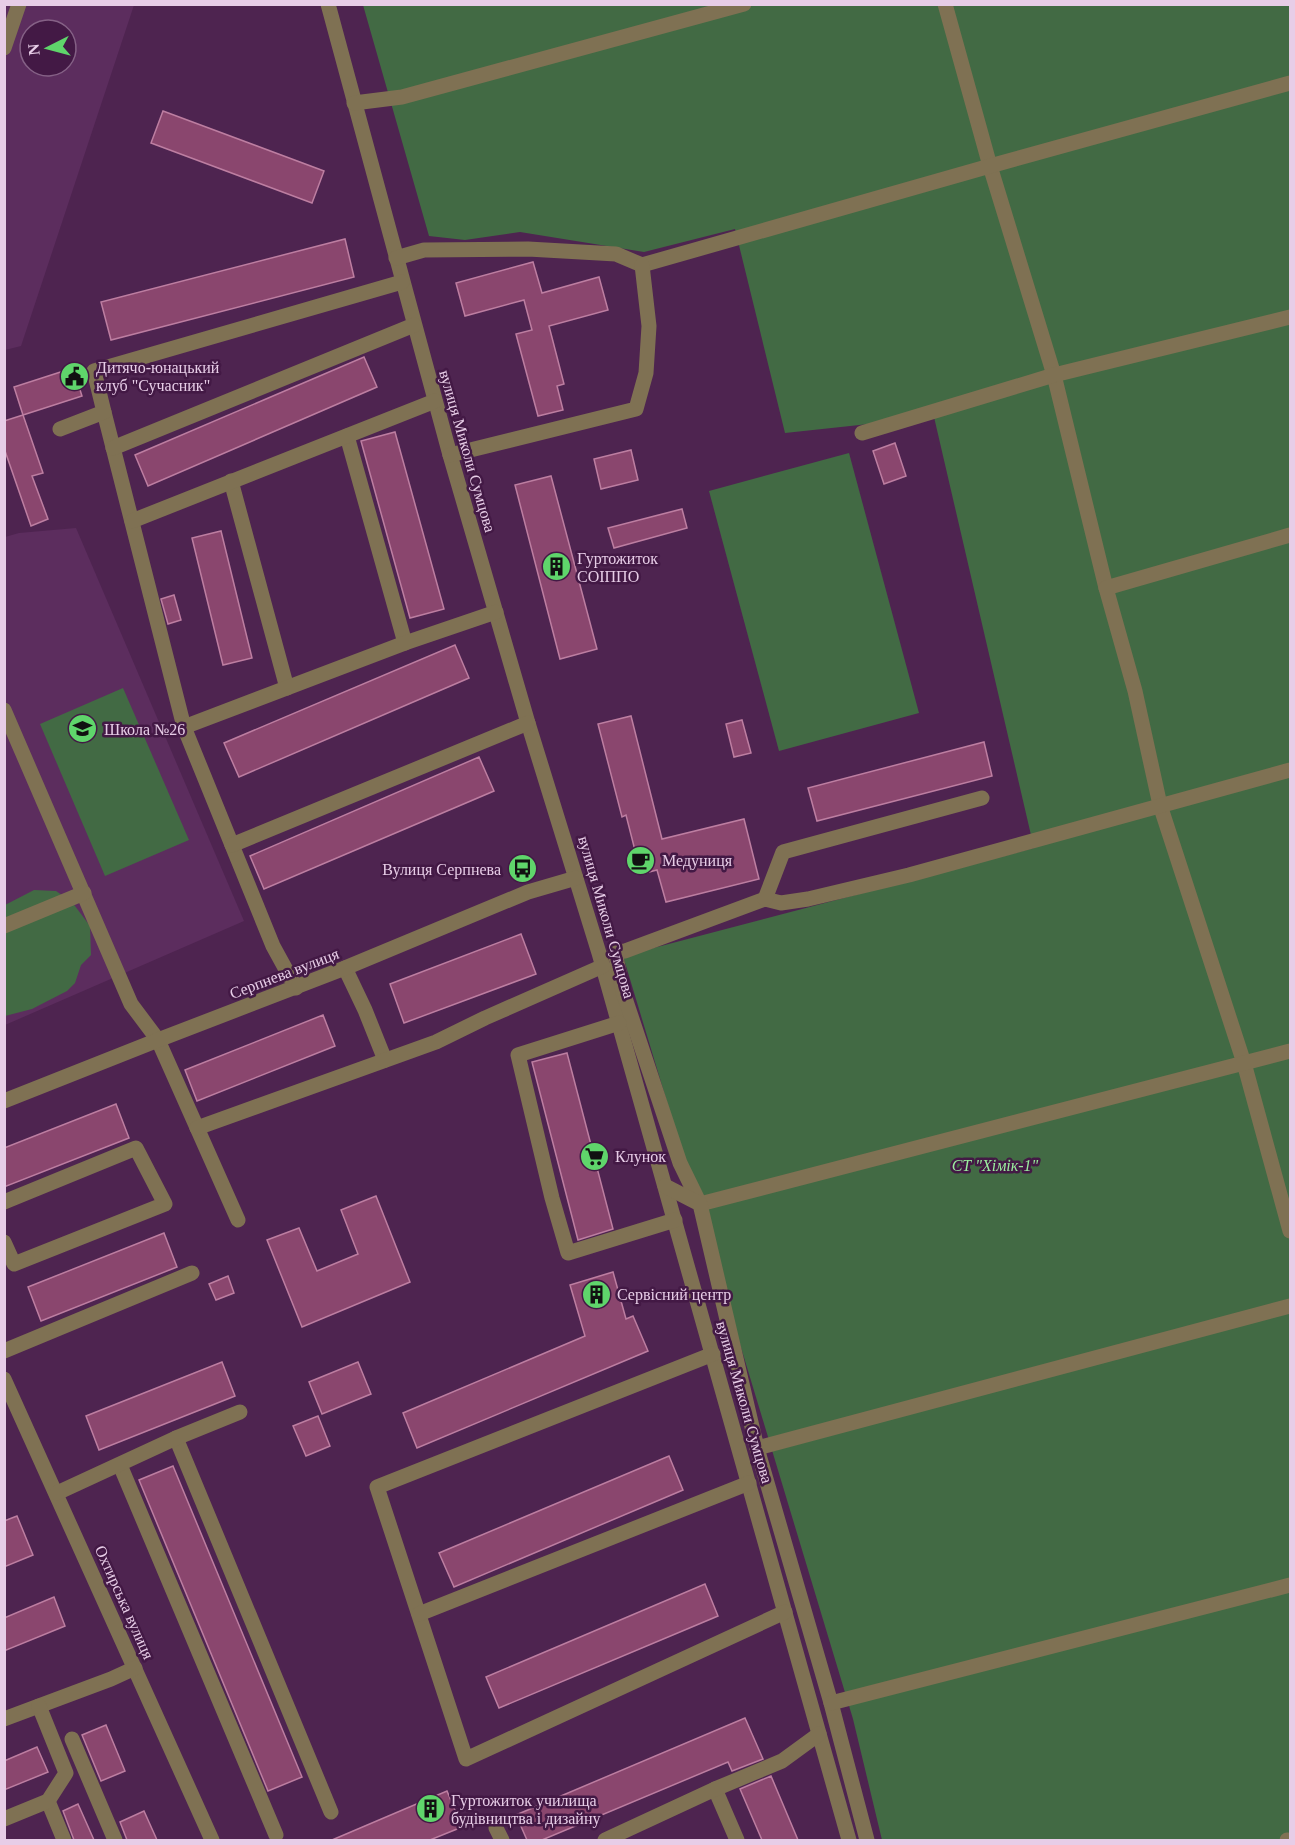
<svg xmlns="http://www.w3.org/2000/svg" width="1295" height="1845" font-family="Georgia,serif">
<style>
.built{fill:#5c2d5e;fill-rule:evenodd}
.green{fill:#426a44}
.building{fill:#8a466e;stroke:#bd7ea1;stroke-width:1.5}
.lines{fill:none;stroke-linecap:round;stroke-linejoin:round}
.minor{stroke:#7f7153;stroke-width:15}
.labels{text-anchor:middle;stroke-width:5;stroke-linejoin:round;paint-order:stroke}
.poi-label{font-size:16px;fill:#e7cde7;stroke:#431945;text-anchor:start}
.street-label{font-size:16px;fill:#e7cde7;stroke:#431945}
.park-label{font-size:16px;font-style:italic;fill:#9aed9e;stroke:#431945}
</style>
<rect width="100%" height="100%" fill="#4e2450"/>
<g class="built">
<path d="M 5,5 L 134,5 L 21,346 L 5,350 ZM 30,30 L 66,30 L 66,66 L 30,66 Z"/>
<polygon points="76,528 244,921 5,1025 5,537 19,533"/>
</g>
<g class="green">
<polygon points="363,5 1290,5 1290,1840 882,1840 853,1719 623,956 1034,848 934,417 785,433 735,229 644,252 520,232 465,240 429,236"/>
<polygon points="849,453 919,713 779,751 709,491"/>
<polygon points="123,688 189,840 105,876 40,724"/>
<polygon points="34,890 56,891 72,902 90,926 91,955 81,965 75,983 67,991 32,1009 5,1016 5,905"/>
</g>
<g class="building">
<polygon points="163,111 324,171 312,203 151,143"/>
<polygon points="345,239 354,277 111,340 101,302"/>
<polygon points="533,262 542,293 599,277 608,310 549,326 564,384 557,386 563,410 538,416 516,334 532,330 524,300 465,316 456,283"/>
<polygon points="364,357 377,387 148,486 135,455"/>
<polygon points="73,368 82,396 23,415 14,387"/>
<polygon points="23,415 43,473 32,476 48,519 31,526 4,448 4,421"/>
<polygon points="395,432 444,609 410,618 361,441"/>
<polygon points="895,443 906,476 884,484 873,451"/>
<polygon points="631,450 638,480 601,489 594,459"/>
<polygon points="551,476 597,649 560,659 515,485"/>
<polygon points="682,509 687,528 614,548 608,528"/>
<polygon points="221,531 252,658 223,665 192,538"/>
<polygon points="174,595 181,620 168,624 161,599"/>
<polygon points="455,645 469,678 239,777 224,743"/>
<polygon points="631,716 662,839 744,819 759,879 666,902 657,870 641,874 626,815 622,817 598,724"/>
<polygon points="742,720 751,753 734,757 726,724"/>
<polygon points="984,742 992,776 817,821 808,788"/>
<polygon points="479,757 494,791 264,889 250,856"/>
<polygon points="521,934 536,974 404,1023 390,984"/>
<polygon points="323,1015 335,1046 197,1101 185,1070"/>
<polygon points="567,1053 613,1229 578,1240 532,1062"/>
<polygon points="116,1104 129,1138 4,1187 4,1148"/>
<polygon points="376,1196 410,1282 302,1327 267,1240 299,1228 317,1271 358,1254 341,1210"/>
<polygon points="164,1233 177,1267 41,1321 28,1287"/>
<polygon points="613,1272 626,1319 633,1316 648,1351 417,1448 403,1413 585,1336 570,1285"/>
<polygon points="228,1276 234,1293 216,1300 209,1284"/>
<polygon points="222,1362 235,1396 99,1450 86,1416"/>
<polygon points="358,1362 371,1394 322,1414 309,1382"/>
<polygon points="318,1416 330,1446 306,1456 293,1426"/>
<polygon points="669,1456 683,1490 454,1587 439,1553"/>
<polygon points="173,1466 302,1777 268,1791 139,1480"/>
<polygon points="17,1516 33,1555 4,1567 4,1521"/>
<polygon points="705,1584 718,1616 499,1708 486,1677"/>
<polygon points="54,1597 65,1626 4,1651 4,1618"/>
<polygon points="745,1718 763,1759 732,1771 728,1762 542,1840 527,1840 516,1815"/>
<polygon points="106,1725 125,1771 101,1781 82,1735"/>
<polygon points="37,1747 48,1772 4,1790 4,1761"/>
<polygon points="771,1776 798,1840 762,1840 740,1789"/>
<polygon points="447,1791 462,1827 430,1840 332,1840"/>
<polygon points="78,1804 94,1840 74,1840 63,1811"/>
<polygon points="144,1811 157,1840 127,1840 120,1822"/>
</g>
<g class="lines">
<g class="minor">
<polyline points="328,4 450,455 528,723 599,953 849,1840"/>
<polyline points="945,4 990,166 1054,375 1106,588"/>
<polyline points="4,48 19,4"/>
<polyline points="354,103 402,97 744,4"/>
<polyline points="396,258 424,250 528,249 616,254 642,265 990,166 1290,83"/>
<polyline points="104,412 184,727 273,946 296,988"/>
<polyline points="60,429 104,412 94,371 402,282"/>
<polyline points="862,433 1054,375 1290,317"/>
<polyline points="347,436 405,643"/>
<polyline points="113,448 414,325"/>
<polyline points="450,455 636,409 646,373 649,326 642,265"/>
<polyline points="231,481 287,688"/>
<polyline points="132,521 435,401"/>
<polyline points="1290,535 1106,588 1135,691 1160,805 1244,1063 1290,1231"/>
<polyline points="4,710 131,1004 158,1040 238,1220"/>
<polyline points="184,727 405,643 496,612"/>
<polyline points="1290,770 909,875 808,899 781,903 765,899 625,951 615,952 623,992 680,1163 700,1204 1290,1051"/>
<polyline points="232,845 528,723"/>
<polyline points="765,899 783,852 982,798"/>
<polyline points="4,926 84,893"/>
<polyline points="345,968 365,1010 385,1060"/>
<polyline points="619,1023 518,1055 552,1198 568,1253 675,1220"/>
<polyline points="4,1101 158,1040 345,968 528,892 576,878"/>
<polyline points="197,1128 436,1042 485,1018 603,966"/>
<polyline points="665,1186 700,1204 757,1448 831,1703 867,1840"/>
<polyline points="4,1202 136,1148 165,1204 14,1264 4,1242"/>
<polyline points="4,1351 192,1273"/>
<polyline points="713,1354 377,1487 466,1759 785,1612"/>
<polyline points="4,1379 212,1840"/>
<polyline points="176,1438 331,1812"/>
<polyline points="757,1448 1290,1306"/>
<polyline points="120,1465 276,1835"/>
<polyline points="57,1493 176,1438 240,1412"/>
<polyline points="419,1614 749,1483"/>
<polyline points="831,1703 1290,1585"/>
<polyline points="4,1719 111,1679 135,1668"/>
<polyline points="72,1739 115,1840"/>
<polyline points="715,1789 737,1840"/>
<polyline points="48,1801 64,1840"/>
<polyline points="4,1819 48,1801 66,1773 39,1706"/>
<polyline points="496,1828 502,1840"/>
<polyline points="605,1840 715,1789 782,1761 819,1734"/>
<polyline points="1287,1840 1288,1840"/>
</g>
</g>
<defs>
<symbol id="civic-disc" viewBox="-11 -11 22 22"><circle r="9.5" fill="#5fd56b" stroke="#431945"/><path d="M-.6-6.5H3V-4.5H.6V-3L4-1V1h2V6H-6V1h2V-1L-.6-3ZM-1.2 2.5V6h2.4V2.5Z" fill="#111"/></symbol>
<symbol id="building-disc" viewBox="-11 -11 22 22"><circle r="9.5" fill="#5fd56b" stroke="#431945"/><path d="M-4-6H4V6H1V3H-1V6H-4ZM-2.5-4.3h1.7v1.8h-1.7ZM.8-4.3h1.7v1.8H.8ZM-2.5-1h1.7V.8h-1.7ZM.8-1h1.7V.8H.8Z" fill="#111"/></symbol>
<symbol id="school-disc" viewBox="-11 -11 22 22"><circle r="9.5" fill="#5fd56b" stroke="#431945"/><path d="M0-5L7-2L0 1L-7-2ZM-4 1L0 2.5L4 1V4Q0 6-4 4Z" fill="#111"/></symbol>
<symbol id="cafe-disc" viewBox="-11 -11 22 22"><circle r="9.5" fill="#5fd56b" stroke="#431945"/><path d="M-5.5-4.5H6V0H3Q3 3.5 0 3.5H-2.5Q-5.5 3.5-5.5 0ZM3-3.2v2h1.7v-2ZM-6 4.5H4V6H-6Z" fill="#111"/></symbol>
<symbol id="bus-disc" viewBox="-11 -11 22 22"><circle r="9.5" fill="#5fd56b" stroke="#431945"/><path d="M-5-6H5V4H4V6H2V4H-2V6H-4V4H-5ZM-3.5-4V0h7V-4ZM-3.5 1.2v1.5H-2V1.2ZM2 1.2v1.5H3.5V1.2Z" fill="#111"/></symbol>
<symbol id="supermarket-disc" viewBox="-11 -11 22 22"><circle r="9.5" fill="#5fd56b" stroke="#431945"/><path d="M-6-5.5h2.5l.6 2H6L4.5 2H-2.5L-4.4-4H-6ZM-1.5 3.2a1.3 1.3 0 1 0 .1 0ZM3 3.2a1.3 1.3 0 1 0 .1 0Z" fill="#111"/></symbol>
</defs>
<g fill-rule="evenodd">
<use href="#civic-disc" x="58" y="360" width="33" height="33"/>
<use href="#building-disc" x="540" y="550" width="33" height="33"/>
<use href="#school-disc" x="66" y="712" width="33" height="33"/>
<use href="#cafe-disc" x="624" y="844" width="33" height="33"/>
<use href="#bus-disc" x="506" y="852" width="33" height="33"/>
<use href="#supermarket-disc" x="578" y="1140" width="33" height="33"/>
<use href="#building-disc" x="580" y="1278" width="33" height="33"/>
<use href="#building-disc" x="414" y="1792" width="33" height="33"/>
</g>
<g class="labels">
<g class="poi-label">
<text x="96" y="373">Дитячо-юнацький<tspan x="96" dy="18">клуб "Сучасник"</tspan></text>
<text x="577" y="564">Гуртожиток<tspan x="577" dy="18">СОІППО</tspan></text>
<text x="104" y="735">Школа №26</text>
<text x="662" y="866">Медуниця</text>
<text x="501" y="875" text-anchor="end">Вулиця Серпнева</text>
<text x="615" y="1162">Клунок</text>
<text x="617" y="1300">Сервісний центр</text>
<text x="451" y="1806">Гуртожиток училища<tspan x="451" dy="18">будівництва і дизайну</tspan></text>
</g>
<g class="street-label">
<text transform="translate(468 451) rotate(74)" y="6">вулиця Миколи Сумцова</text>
<text transform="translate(607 917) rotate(74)" y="6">вулиця Миколи Сумцова</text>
<text transform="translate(284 973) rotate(-21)" y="6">Серпнева вулиця</text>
<text transform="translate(745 1402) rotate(74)" y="6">вулиця Миколи Сумцова</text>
<text transform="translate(125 1602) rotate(66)" y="6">Охтирська вулиця</text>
</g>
<g class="park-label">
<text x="995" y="1171">СТ "Хімік-1"</text>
</g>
</g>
<rect width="1295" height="1845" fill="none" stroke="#e7cde7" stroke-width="12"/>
<g transform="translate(48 48) rotate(264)"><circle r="28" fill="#431945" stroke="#856186" stroke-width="1.5"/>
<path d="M0-4.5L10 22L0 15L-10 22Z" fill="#5fd56b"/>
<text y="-9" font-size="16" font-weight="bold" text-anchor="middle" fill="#e7cde7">N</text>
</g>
</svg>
